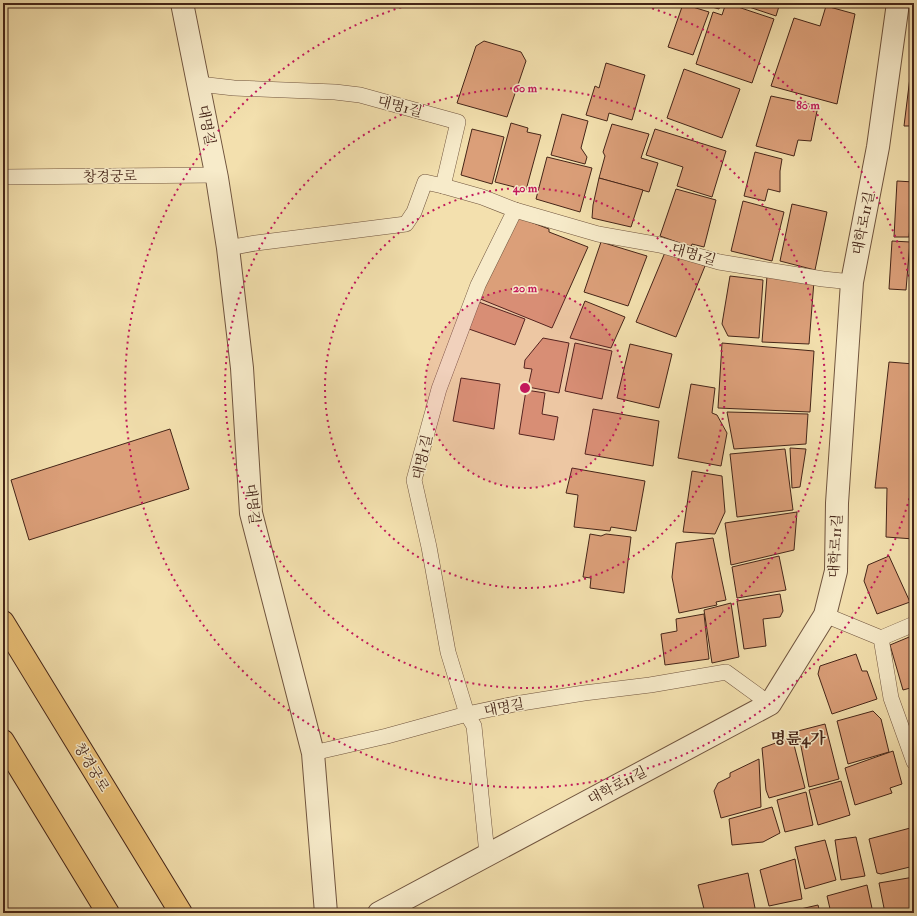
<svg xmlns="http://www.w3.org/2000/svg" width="917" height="916" font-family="'IM FELL Double Pica','Noto Serif KR',serif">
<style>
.building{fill:#db9f79;stroke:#452518}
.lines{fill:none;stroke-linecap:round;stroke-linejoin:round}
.service-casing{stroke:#70543e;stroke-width:16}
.minor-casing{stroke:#70543e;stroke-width:24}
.primary-casing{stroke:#452518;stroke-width:24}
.service{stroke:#f7ebca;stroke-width:15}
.minor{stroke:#f7ebca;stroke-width:22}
.primary{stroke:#eac077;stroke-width:22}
.ring{fill:none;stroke:#c2185b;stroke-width:2;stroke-dasharray:2 4}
.labels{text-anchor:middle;stroke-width:3;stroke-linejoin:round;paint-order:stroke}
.street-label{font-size:14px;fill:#452518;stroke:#f7ebca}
.quarter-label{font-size:16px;font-weight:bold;fill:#452518;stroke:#f7ebca}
.centre{fill:#c2185b;stroke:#f7ebca;stroke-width:2}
.ring-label{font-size:12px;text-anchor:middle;font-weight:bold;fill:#c2185b;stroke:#f7ebca;stroke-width:3;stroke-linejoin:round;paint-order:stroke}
</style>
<rect width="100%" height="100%" fill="#f3e0ae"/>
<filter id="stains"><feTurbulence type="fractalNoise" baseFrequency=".005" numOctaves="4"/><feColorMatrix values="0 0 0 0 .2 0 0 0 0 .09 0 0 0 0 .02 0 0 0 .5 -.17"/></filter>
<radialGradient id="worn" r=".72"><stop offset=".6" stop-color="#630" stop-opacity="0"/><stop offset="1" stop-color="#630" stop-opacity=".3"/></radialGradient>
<g class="building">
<polygon points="698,3 721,3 719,9"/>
<polygon points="726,3 774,19 752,83 696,64 713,12 722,15"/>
<polygon points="737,3 780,3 776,16"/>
<polygon points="683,4 709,12 693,55 668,47"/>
<polygon points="826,6 855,14 837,104 771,86 794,18 820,26"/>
<polygon points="484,41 521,52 526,61 507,117 457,103 476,46"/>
<polygon points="606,63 645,75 632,120 609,113 607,121 586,115 595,86 599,88"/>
<polygon points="684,69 740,89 722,138 667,118"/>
<polygon points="911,69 914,70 914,126 904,126"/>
<polygon points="771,96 818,106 811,141 798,140 794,156 756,146"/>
<polygon points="562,114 588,121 581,148 587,157 585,164 551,155"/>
<polygon points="511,123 528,128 527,132 541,135 526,190 495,182"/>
<polygon points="612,124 649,134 641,158 658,163 649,192 599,178 605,156 603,152"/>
<polygon points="472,129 504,137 492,184 461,175"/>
<polygon points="655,129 726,151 712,197 677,186 683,167 646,155"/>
<polygon points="755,152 782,159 780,171 780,192 768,189 765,201 744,196"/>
<polygon points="547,157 592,168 580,212 536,199"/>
<polygon points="599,178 643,190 631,227 592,218 593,205"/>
<polygon points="897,181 914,182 909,237 894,237"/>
<polygon points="676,189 716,200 704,247 692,244 691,247 660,236"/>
<polygon points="743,201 784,212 772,261 731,251"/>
<polygon points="792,204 827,212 815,270 780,261"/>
<polygon points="515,216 549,229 549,232 588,247 552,328 478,298"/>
<polygon points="892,241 910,242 906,290 889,289"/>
<polygon points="601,242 647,256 628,306 584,292"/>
<polygon points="666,250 705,266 676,337 636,322"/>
<polygon points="914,259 914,288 911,288"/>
<polygon points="730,276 763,280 759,338 728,336 722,324"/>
<polygon points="767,276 814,281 809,344 762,342"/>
<polygon points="476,301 525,319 515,345 466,328"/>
<polygon points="585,301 625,317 611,348 570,338"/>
<polygon points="543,338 569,343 559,393 528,387 532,369 524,368 525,360"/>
<polygon points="575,343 612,351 602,399 565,391"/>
<polygon points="722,343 814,351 810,412 718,408"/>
<polygon points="630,344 672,354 659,408 617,398"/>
<polygon points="889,362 914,364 914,539 886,537 887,488 875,488"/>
<polygon points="461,378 500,384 494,429 453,421"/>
<polygon points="691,384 715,388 712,413 717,415 727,433 721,466 678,458"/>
<polygon points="526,390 545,393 542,414 558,417 554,440 519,434"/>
<polygon points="593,409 659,421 653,466 585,454"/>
<polygon points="727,412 808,414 806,444 734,449"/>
<polygon points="170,429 189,489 29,540 11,480"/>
<polygon points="790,448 806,449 800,487 792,488"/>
<polygon points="785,449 793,510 737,517 730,454"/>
<polygon points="572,468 645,481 636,531 611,527 610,531 574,527 578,495 566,493"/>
<polygon points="692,471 722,476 725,512 715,534 683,532"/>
<polygon points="797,512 794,550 731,565 725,523"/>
<polygon points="590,534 601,536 606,534 631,537 624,593 590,588 591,578 583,577"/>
<polygon points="713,538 726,600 716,602 717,605 679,613 672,577 676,543"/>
<polygon points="779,556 786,590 737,598 732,567"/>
<polygon points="889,556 910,602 877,614 864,581 868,565"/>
<polygon points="780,594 783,611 780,617 763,619 766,646 744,649 737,601"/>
<polygon points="731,603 739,657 712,663 704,610"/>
<polygon points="704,614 709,659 665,665 661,634 677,631 676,619"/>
<polygon points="914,635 914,687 903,690 890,645"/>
<polygon points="856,654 862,671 867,671 877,699 832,714 818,674 820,666"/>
<polygon points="873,711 881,719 889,752 848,764 837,721"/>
<polygon points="825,724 839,779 809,787 798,731"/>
<polygon points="792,737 805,788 769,798 766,790 762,748"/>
<polygon points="893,751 902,784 890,788 892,793 855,805 845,768"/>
<polygon points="759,759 761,807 721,818 714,791 718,783 730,777 730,773"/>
<polygon points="841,781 850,815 818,825 809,790"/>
<polygon points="806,792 813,825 785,832 777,800"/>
<polygon points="772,807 780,833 763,842 732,845 729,819"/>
<polygon points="914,827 914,866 881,874 877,873 869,839"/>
<polygon points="856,837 865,876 841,880 835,840"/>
<polygon points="825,840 836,880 805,889 795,847"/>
<polygon points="795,859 802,899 769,906 760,870"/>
<polygon points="748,873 756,913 705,913 698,885"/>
<polygon points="914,877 914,913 885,913 879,883"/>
<polygon points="867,885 873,913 831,913 827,896"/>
<polygon points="818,905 820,913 783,913"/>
</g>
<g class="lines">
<defs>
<g id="service">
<polyline points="199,84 234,88 335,92 360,95 458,122 443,186 482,197 515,210 598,234 660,245 719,262 823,279 852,282"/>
<polyline points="3,177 217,175"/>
<polyline points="228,248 256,243 406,224 414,212 425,182 443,186"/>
<polyline points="825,615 881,638 891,698 914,762"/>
<polyline points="881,638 914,624"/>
<polyline points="313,753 387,736 467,714 515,704 584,693 650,685 726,672 770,704"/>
<polyline points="487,854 474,726 467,714 448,652 429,547 414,480 439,389 478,285 515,210"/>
</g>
<g id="minor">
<polyline points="182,3 217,178 228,248 242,368 251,513 313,753 326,913"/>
<polyline points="379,913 770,704 825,615 836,571 837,503 852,282 878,147 898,3"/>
</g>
<g id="primary">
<polyline points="3,622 181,913"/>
<polyline points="3,741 108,913"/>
</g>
</defs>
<use href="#service" class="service-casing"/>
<use href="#minor" class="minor-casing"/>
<use href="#primary" class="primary-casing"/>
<use href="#service" class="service"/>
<use href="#minor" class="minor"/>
<use href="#primary" class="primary"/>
</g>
<circle cx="525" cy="388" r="100" fill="#c2185b" fill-opacity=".12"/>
<g class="ring">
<circle cx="525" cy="388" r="100"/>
<circle cx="525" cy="388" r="200"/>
<circle cx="525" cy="388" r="300"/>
<path d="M914 481A400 400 0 1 1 415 3M635 3A400 400 0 0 1 914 295"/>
</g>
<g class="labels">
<g class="street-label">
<text transform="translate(400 106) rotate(15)" y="5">대명1길</text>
<text transform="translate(207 125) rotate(79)" y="5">대명길</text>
<text transform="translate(110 176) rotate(-1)" y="5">창경궁로</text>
<text transform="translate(863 223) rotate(-79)" y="5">대학로11길</text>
<text transform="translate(694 254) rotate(16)" y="5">대명1길</text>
<text transform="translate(422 457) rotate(-77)" y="5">대명1길</text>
<text transform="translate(253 504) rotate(83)" y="5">대명길</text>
<text transform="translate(835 546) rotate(-87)" y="5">대학로11길</text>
<text transform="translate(504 707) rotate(-11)" y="5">대명길</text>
<text transform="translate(92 767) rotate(59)" y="5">창경궁로</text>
<text transform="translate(617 785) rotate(-28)" y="5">대학로11길</text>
</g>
<g class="quarter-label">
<text x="798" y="744">명륜4가</text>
</g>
</g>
<circle cx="525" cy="388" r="6" class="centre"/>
<g class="ring-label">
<text x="525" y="92">60 m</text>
<text x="808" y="109">80 m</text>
<text x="525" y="192">40 m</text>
<text x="525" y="292">20 m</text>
</g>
<rect width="917" height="916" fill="none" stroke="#f3e0ae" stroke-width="16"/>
<rect x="4" y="4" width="909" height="908" fill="none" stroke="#452518" stroke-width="2"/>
<rect x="8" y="8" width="901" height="900" fill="none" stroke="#452518"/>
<rect width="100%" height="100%" filter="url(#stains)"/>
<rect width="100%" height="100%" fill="url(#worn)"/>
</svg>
